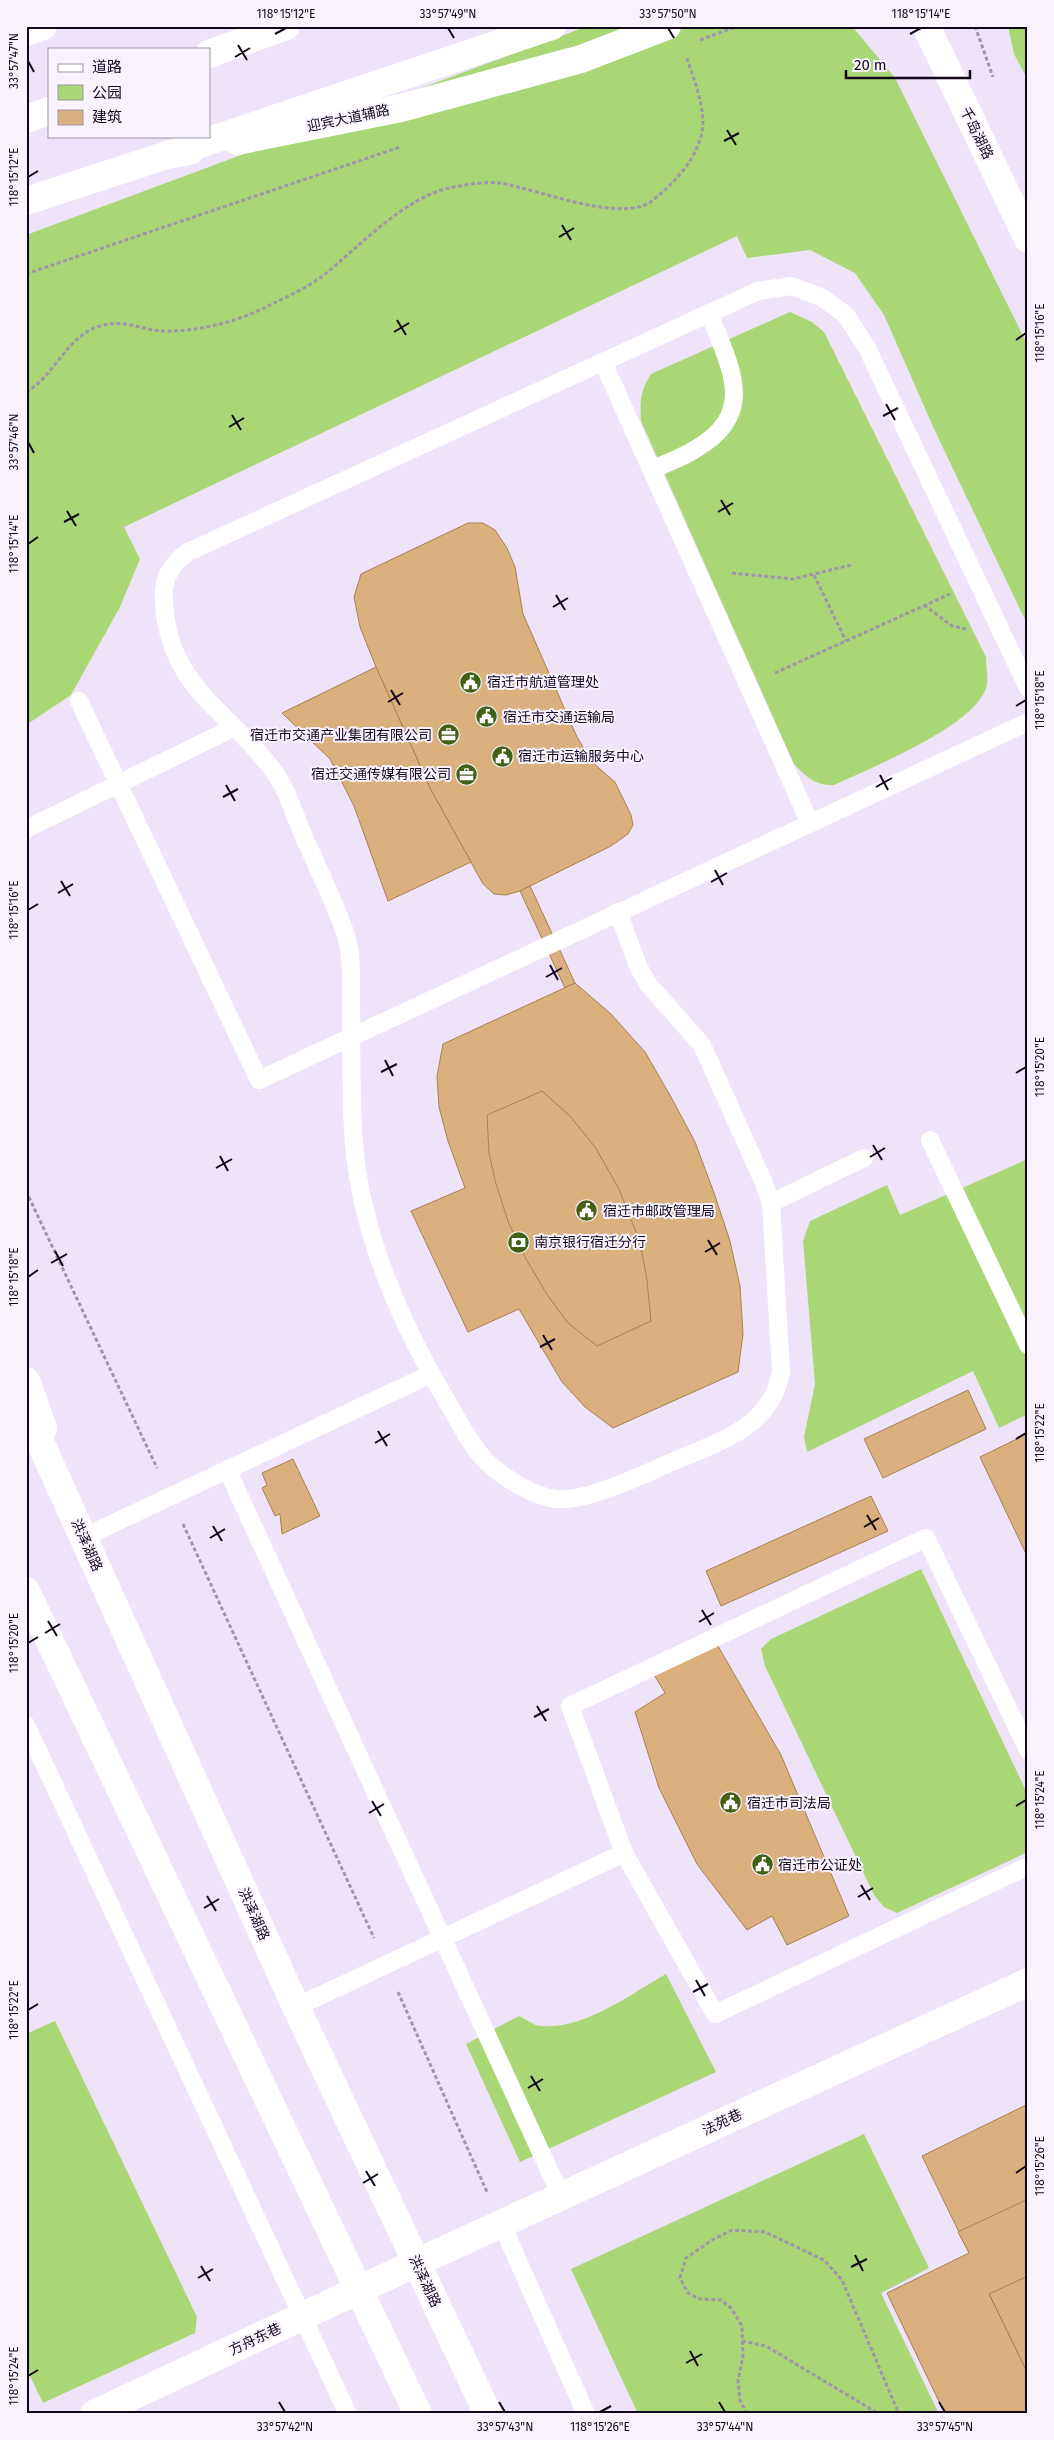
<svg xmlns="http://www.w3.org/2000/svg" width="1054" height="2440" font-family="'Fira Sans','Noto Sans SC',sans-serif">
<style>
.green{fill:#a9d775}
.building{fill:#dbb07f;stroke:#a98050}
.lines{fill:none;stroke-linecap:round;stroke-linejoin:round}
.path{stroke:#a195ab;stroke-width:3;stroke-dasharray:4 2.5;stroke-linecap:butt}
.lane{stroke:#fff;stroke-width:18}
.street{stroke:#fff;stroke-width:28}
.primary{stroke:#fff;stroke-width:28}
.highway{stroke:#fff;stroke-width:28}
.ticks{fill:none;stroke:#13081b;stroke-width:2}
.labels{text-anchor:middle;stroke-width:4;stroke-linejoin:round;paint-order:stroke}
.street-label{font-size:14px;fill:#13081b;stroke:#f9f3ff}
.poi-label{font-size:14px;fill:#13081b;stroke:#f9f3ff;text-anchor:start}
.neatline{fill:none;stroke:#13081b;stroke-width:2}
.ticks-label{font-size:12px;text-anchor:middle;fill:#13081b}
</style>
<rect width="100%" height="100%" fill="#efe3fa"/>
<g class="green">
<polygon points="588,26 852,26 895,78 1028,346 1028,626 935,431 884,315 855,273 810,250 747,258 737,236 124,527 140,559 120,607 71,695 26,725 26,235"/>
<polygon points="1008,26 1028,26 1028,80 1014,54"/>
<path d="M 790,312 L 812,322 L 824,332 L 986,657 C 986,666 988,676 987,684 C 981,724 870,768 834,785 C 816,786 806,777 794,764 L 641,421 C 640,403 640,390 651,374 Z"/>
<polygon points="1028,1159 1028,1414 999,1428 973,1371 807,1452 804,1437 815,1384 803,1241 810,1221 887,1185 900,1215"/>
<polygon points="921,1569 1028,1795 1028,1852 897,1913 884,1907 874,1895 765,1666 761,1649 771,1639"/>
<path d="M 666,1974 L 716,2072 L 520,2162 L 466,2044 L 519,2016 C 526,2019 533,2025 540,2026 C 584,2030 629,1995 666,1974 Z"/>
<polygon points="55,2021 197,2317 195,2333 43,2403 26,2368 26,2034"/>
<polygon points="864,2134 929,2268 881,2293 939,2414 638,2414 571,2269"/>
</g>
<g class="building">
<polygon points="468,523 483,523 490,527 495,530 507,548 515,567 523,614 577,737 592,762 615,782 631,815 633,825 628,834 611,846 520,891 506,895 494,894 483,884 431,790 376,667 360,627 354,597 361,574"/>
<polygon points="376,667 431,790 471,862 388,901 354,806 330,759 282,713"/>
<polygon points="530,886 575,983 565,988 520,891"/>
<polygon points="575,983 611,1014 645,1052 671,1097 695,1142 714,1193 730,1241 740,1286 743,1334 738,1372 613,1428 585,1407 562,1382 519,1309 468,1332 411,1211 465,1188 448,1141 439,1107 437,1076 443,1044"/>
<polygon points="542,1091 570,1116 595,1147 619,1189 640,1242 647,1280 651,1321 597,1346 568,1323 548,1296 526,1259 509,1224 496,1184 489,1153 487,1115"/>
<polygon points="968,1390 986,1429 883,1478 864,1439"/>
<polygon points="1027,1434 1028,1434 1028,1558 980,1457"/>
<polygon points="293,1459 320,1516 282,1534 280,1514 275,1516 262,1488 267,1485 262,1473"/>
<polygon points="871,1496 888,1531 721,1606 706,1571"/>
<polygon points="715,1641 781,1755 849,1916 787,1945 772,1916 747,1930 697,1864 659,1788 635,1712 665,1693 653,1673"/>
<polygon points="1028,2104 1028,2374 922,2156"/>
<polygon points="1028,2199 1028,2276 989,2294 1028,2374 1028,2414 945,2414 887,2293 969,2253 958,2232"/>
</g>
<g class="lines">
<g class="path">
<polyline points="975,26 993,77"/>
<polyline points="700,40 738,26"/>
<polyline points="26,274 400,147"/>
<path d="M 26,392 C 55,376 66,336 100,326 C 128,318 143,332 168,331 C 201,331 239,321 268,306 C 287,297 309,287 325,274 C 360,246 404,198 449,188 C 463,185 486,181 500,183 C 537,189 621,224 652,201 C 675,183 702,154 703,123 C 703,101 693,77 686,56"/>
<polyline points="732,573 793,579 851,565"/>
<polyline points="814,575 846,641"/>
<polyline points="924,605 952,626 966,629"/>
<polyline points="775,673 950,594"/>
<polyline points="26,1191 157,1468"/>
<polyline points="183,1524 374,1938"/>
<polyline points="398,1992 487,2192"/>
<polyline points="742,2341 766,2346 879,2414"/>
<polyline points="747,2414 740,2400 738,2381 743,2356 742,2326 731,2308 721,2300 700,2299 688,2293 680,2278 686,2258 712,2240 732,2230 765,2232 824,2260 842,2280 899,2414"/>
</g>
<g class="lane">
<polyline points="603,362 810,823"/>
<path d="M 652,470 C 666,463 681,458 694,450 C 759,413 730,368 709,313"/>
<polyline points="79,701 259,1080 1028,722"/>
<polyline points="26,829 233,728"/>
<path d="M 618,912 L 638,966 L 648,984 L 702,1045 L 764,1183 L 771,1203 L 781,1372 C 771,1428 718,1442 672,1462 C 644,1474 585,1503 556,1499 C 532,1496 502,1477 485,1460 C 470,1444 459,1422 448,1403 C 401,1324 361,1235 354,1143 C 350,1095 352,1047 351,1000 C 351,978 352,953 345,932 C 333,898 316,865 302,832 C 294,814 288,792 277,776 C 234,713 170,692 164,604 C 162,580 169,566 188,552 L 758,291 L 791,286 L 821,297 L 846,315 L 867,348 L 1028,688"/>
<polyline points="930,1140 1028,1345"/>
<polyline points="771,1203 864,1158"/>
<polyline points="227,1469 561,2196"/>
<polyline points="84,1537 431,1374"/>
<polyline points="26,1725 348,2414"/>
<polyline points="1028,1750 926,1538 570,1706 624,1853 715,2014 1028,1866"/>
<polyline points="296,2007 624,1853"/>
<polyline points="501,2223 586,2414"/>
</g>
<g class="street">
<polyline points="926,26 1028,239"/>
<polyline points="94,2414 416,2263 1028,1982"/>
</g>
<g class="primary">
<polyline points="237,141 401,108 581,59 667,26"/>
<polyline points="26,201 167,155 190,151"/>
<polyline points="26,1381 43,1428"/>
<polyline points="26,1411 296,2007 488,2414"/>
<polyline points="26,1591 418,2414"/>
</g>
<g class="highway">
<polyline points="26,32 43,26"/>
<polyline points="209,54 286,26"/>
<polyline points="26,119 49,111"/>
<polyline points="167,155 552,26"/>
</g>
</g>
<path class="ticks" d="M 448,28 L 454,38M 668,28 L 674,38M 275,34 L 286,28M 910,34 L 921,28M 238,45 L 247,60M 235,57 L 250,48M 28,61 L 34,72M 727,130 L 736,145M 724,141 L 739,133M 28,177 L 38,171M 562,225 L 571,240M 559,237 L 574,228M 397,320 L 406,335M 394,332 L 409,323M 1016,340 L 1026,333M 886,404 L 895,420M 232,415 L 241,430M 883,416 L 898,408M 229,427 L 244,418M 28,442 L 34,453M 721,500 L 730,515M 67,511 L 76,526M 718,512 L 733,503M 64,522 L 79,514M 28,544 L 38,537M 556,595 L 565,610M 553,607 L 568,598M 391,690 L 400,705M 388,702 L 403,693M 1016,706 L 1026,700M 880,775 L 888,790M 226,785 L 235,801M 876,787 L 892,778M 223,797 L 238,789M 715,870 L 723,885M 61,881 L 70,896M 711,882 L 727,873M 58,893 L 73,884M 28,910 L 38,904M 550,965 L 558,980M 546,977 L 562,968M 385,1060 L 393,1076M 381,1072 L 397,1064M 1016,1073 L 1026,1067M 873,1145 L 882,1160M 220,1156 L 228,1171M 870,1157 L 885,1148M 216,1168 L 232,1159M 708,1240 L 717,1255M 55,1251 L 63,1266M 705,1252 L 720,1243M 51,1263 L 67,1254M 28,1277 L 38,1270M 543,1335 L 552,1350M 540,1347 L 555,1339M 378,1431 L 387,1446M 1016,1439 L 1026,1433M 375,1443 L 390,1434M 867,1515 L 876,1530M 213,1526 L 222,1541M 864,1527 L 879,1518M 210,1538 L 225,1529M 702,1610 L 711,1625M 48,1621 L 57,1636M 699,1622 L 714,1613M 45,1633 L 60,1624M 28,1643 L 38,1637M 537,1706 L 546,1721M 534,1717 L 549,1709M 372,1801 L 381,1816M 1016,1806 L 1026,1800M 369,1813 L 384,1804M 861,1885 L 870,1900M 207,1896 L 216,1911M 858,1897 L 873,1888M 204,1908 L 219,1899M 696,1980 L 705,1996M 693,1992 L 708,1984M 28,2010 L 38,2004M 531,2076 L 540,2091M 528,2088 L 543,2079M 366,2171 L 375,2186M 1016,2173 L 1026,2166M 363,2183 L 378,2174M 855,2255 L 863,2271M 201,2266 L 210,2281M 851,2267 L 867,2259M 198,2278 L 213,2269M 690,2351 L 698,2366M 686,2363 L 702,2354M 28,2376 L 38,2370M 279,2402 L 285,2412M 499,2402 L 505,2412M 719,2402 L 725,2412M 939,2402 L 945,2412M 600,2412 L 611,2406"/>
<defs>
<symbol id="civic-disc" viewBox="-11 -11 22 22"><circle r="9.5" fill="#416115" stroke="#f9f3ff"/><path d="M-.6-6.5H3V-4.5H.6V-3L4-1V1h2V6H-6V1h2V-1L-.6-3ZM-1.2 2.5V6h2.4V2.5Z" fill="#fff"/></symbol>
<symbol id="office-disc" viewBox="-11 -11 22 22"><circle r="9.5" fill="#416115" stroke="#f9f3ff"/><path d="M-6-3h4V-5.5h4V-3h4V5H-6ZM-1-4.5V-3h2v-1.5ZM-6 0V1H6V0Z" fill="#fff"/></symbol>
<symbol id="bank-disc" viewBox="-11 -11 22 22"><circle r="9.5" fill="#416115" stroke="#f9f3ff"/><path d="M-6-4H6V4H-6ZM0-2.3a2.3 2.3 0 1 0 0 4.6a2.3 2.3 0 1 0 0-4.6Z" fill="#fff"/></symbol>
</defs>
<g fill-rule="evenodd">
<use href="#civic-disc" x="458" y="670" width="25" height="25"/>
<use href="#civic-disc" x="474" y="704" width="25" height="25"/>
<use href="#office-disc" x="436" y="722" width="25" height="25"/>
<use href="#civic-disc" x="490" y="744" width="25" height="25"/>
<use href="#office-disc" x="454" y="762" width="25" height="25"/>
<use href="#civic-disc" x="574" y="1198" width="25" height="25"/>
<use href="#bank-disc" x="506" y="1230" width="25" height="25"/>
<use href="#civic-disc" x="718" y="1790" width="25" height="25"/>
<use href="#civic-disc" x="750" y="1852" width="25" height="25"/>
</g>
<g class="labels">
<g class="street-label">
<text transform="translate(348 118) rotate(-12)" y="5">迎宾大道辅路</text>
<text transform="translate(977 133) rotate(64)" y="5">千岛湖路</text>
<text transform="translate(87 1545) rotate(66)" y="5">洪泽湖路</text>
<text transform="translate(254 1914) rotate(66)" y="5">洪泽湖路</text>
<text transform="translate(722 2122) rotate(-25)" y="5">法苑巷</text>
<text transform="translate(425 2281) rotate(65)" y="5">洪泽湖路</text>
<text transform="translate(255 2339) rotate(-25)" y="5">方舟东巷</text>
</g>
<g class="poi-label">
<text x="487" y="687">宿迁市航道管理处</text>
<text x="503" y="722">宿迁市交通运输局</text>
<text x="432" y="740" text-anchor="end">宿迁市交通产业集团有限公司</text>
<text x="518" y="761">宿迁市运输服务中心</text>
<text x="451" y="779" text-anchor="end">宿迁交通传媒有限公司</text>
<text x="603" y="1216">宿迁市邮政管理局</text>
<text x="534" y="1247">南京银行宿迁分行</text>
<text x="747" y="1808">宿迁市司法局</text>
<text x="778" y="1870">宿迁市公证处</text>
</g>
</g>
<rect width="1054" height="2440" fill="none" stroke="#f9f3ff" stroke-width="55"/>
<rect x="48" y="48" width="162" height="90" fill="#f9f3ff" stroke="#9d95a4"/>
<rect x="58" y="64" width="25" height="8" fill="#ffffff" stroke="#9d95a4"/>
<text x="92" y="72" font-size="15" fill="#13081b">道路</text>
<rect x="58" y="85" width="25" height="15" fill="#a9d775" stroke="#9d95a4"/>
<text x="92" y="98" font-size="15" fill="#13081b">公园</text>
<rect x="58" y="110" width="25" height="15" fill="#dbb07f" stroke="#9d95a4"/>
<text x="92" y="122" font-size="15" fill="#13081b">建筑</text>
<path d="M846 70v8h124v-8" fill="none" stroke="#13081b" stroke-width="2.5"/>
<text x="854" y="70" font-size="15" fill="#13081b" stroke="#f9f3ff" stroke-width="4" paint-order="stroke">20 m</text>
<rect x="28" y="28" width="998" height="2384" class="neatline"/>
<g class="ticks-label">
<text x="286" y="18">118°15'12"E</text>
<text x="448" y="18">33°57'49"N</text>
<text x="668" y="18">33°57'50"N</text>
<text x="921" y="18">118°15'14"E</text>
<text transform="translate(14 61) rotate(-90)" y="4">33°57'47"N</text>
<text transform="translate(14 177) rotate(-90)" y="4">118°15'12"E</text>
<text transform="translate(1040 333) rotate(-90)" y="4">118°15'16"E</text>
<text transform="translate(14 442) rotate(-90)" y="4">33°57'46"N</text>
<text transform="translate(14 544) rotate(-90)" y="4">118°15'14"E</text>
<text transform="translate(1040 700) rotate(-90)" y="4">118°15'18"E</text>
<text transform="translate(14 910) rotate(-90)" y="4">118°15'16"E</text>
<text transform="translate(1040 1067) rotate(-90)" y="4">118°15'20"E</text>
<text transform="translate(14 1277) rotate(-90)" y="4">118°15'18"E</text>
<text transform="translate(1040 1433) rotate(-90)" y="4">118°15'22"E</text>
<text transform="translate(14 1643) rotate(-90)" y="4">118°15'20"E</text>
<text transform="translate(1040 1800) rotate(-90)" y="4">118°15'24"E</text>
<text transform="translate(14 2010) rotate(-90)" y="4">118°15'22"E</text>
<text transform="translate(1040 2166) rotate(-90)" y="4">118°15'26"E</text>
<text transform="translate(14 2376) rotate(-90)" y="4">118°15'24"E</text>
<text x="285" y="2431">33°57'42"N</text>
<text x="505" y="2431">33°57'43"N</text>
<text x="600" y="2431">118°15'26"E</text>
<text x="725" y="2431">33°57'44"N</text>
<text x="945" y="2431">33°57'45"N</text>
</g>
</svg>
